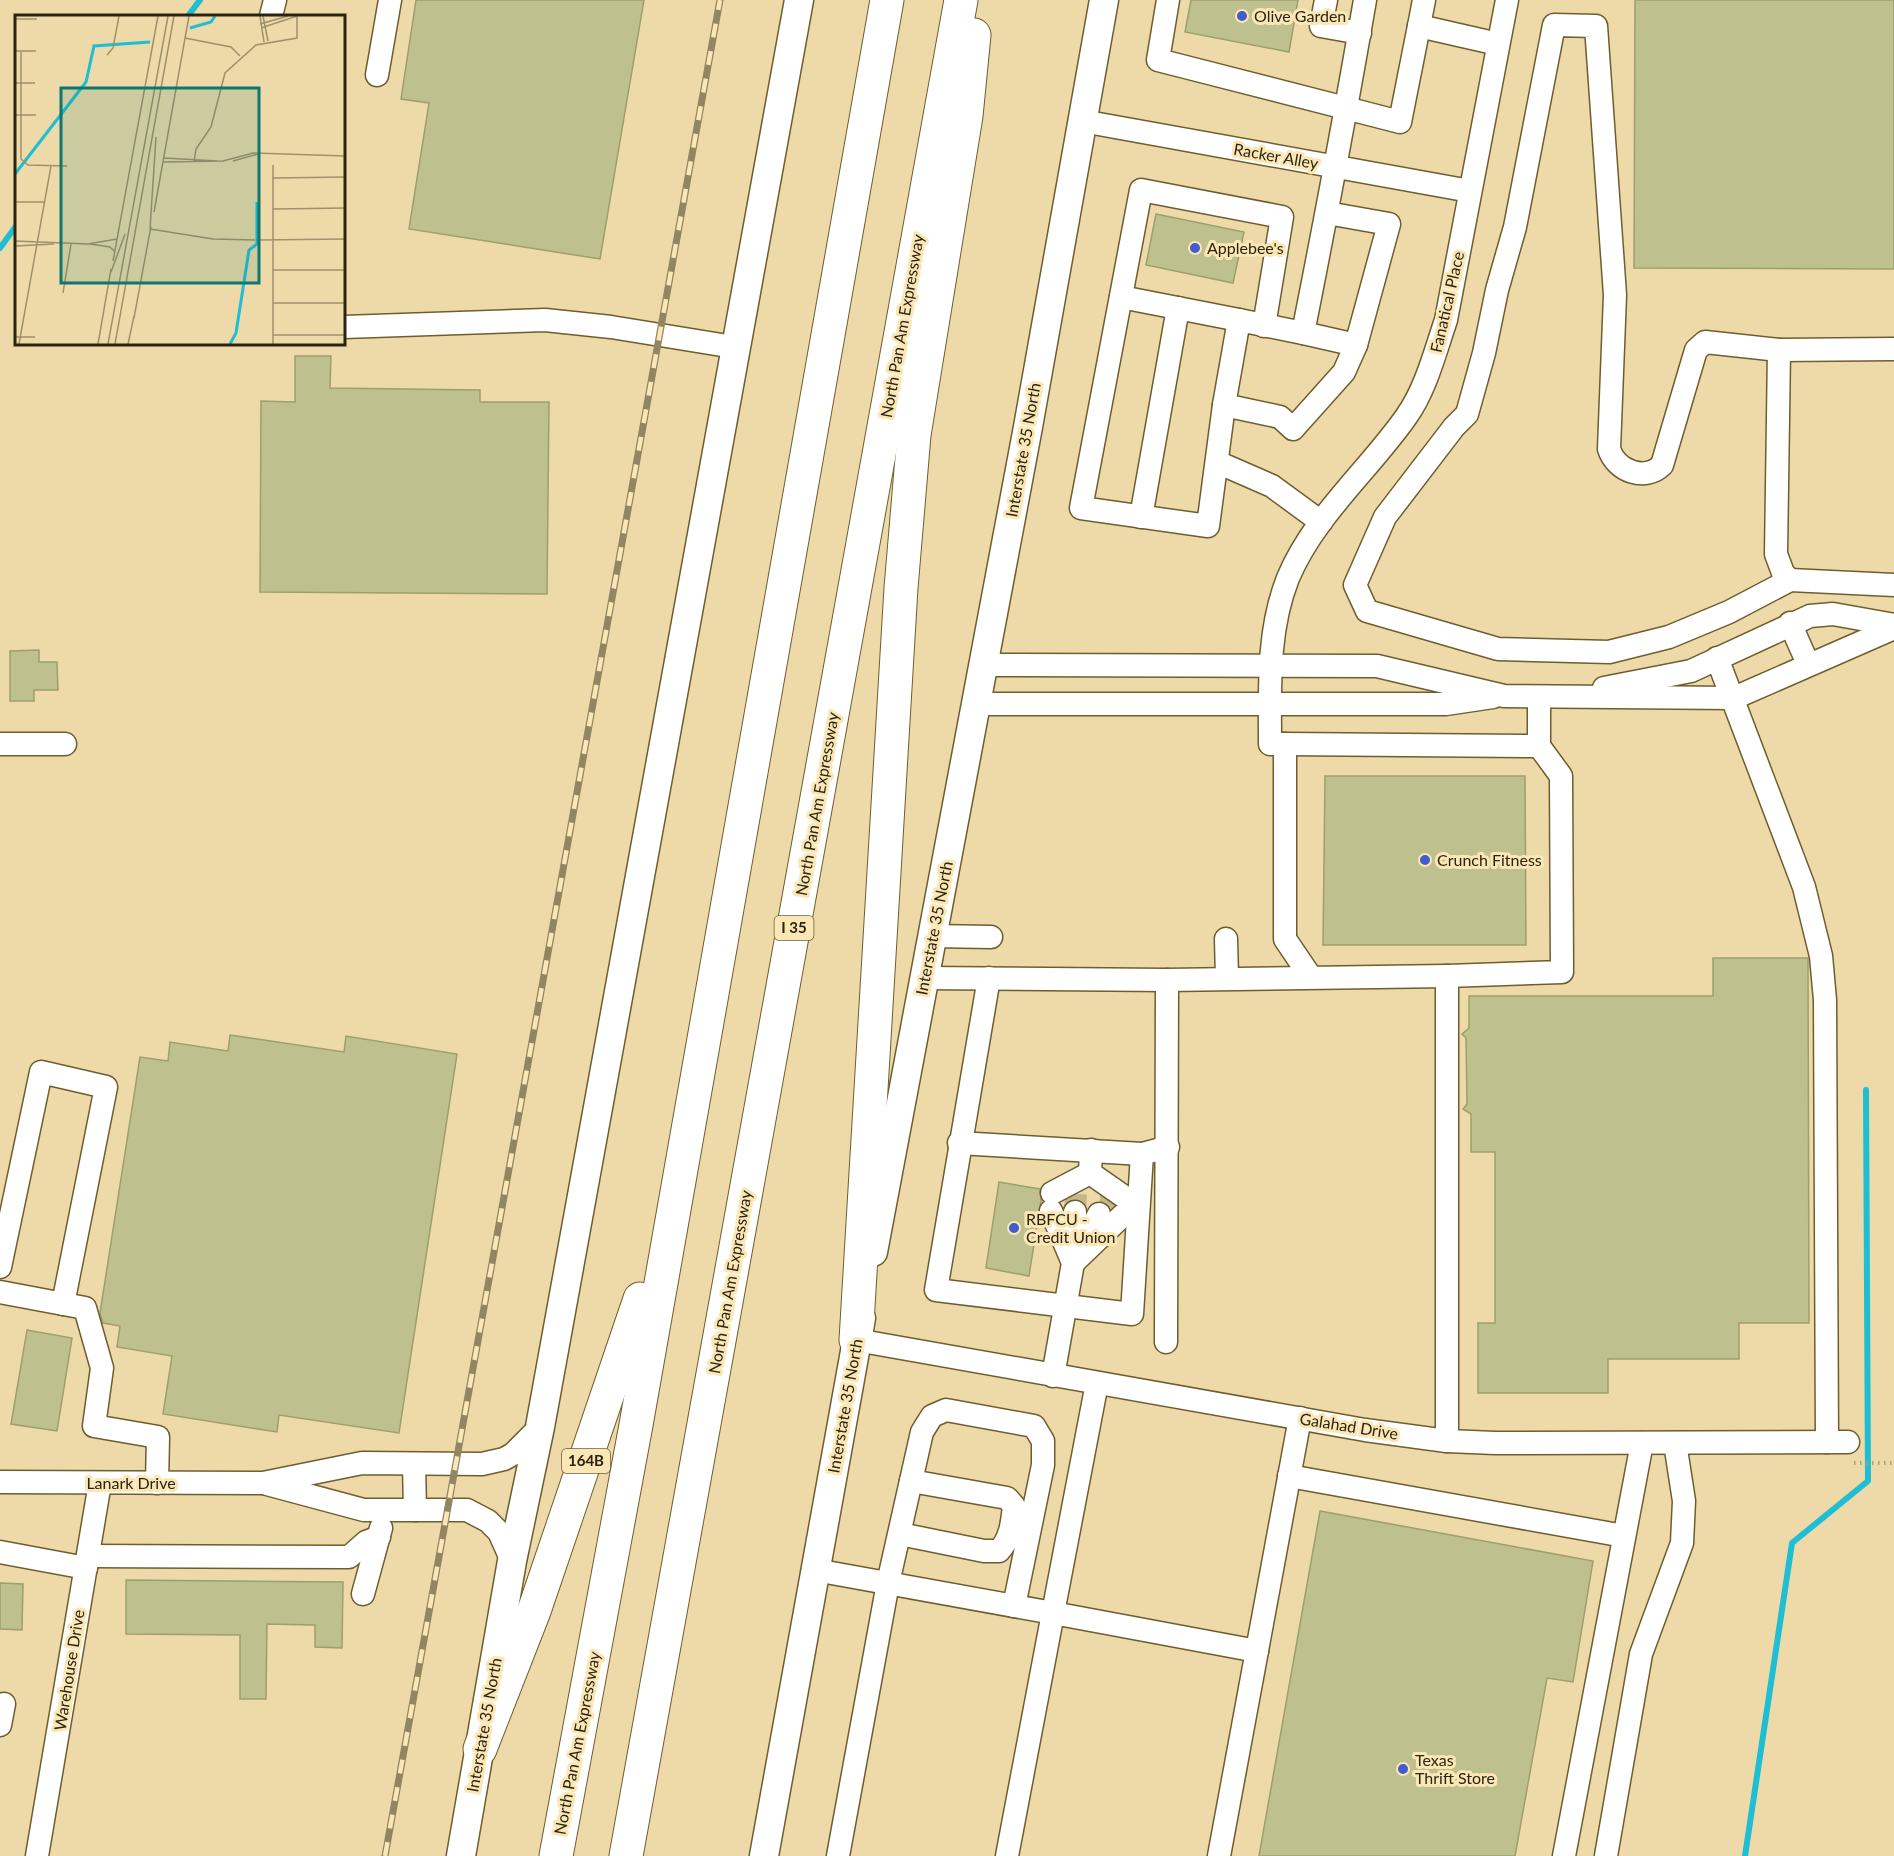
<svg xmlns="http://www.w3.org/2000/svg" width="1894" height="1856" font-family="Lato,sans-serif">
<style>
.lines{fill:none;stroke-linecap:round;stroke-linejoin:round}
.stream{stroke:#1fbed3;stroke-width:6}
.building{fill:#bec08d;stroke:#9d9f6d;stroke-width:1.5}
.minor-tunnel{stroke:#c6b68a;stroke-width:22;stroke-dasharray:22 11;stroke-linecap:butt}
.minor-casing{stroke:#6e5d2e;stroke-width:25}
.major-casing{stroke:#6e5d2e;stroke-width:31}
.highway-casing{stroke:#6e5d2e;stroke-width:35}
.path{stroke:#b0a078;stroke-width:4;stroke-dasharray:1.5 4.5;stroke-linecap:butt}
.minor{stroke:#fff;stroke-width:22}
.major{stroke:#fff;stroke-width:28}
.highway{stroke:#fff;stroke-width:33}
.rail-casing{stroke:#928561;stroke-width:7}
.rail{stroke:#fae7b5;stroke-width:4.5;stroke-dasharray:14;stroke-linecap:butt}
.poi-dot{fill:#425bce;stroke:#fae7b5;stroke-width:2}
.labels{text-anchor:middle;stroke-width:6;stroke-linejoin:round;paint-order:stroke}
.shield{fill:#fae7b5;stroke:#695e42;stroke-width:1.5}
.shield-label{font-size:15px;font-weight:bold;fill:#2b2410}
.poi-label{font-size:16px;fill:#2b2410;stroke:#fae7b5;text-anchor:start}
.street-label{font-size:16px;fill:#2b2410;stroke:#fae7b5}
.inset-river{fill:none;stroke:#1fbed3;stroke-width:3}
.inset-road{fill:none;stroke:#9f916b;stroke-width:1.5}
.view{fill:#0f766e;fill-opacity:0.15;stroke:#0f766e;stroke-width:3}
.inset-edge{fill:none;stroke:#2b2410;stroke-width:3}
</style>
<rect width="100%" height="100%" fill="#eddaa8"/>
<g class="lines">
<g class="stream">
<polyline points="188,16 200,0"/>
<polyline points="0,248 16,226"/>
<polyline points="1745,1856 1792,1543 1868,1481 1866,1090"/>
</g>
</g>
<g class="building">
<polygon points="416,0 644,0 600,259 409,229 429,103 401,99"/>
<polygon points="1191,0 1298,0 1289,52 1185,32"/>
<polygon points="1635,0 1894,0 1894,269 1634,268"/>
<polygon points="1156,214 1244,232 1233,283 1146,265"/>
<polygon points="295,356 331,356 330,388 480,390 480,402 549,402 547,594 260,592 261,401 295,402"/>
<polygon points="39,650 39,662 57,662 58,690 34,690 34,701 10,701 10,651"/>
<polygon points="1325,776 1525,776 1526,945 1323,945"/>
<polygon points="1713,958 1808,958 1809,1323 1739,1323 1739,1359 1608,1359 1608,1393 1478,1393 1478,1323 1495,1323 1495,1152 1471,1152 1471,1114 1463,1109 1467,1104 1466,1038 1462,1034 1469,1028 1469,996 1713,996"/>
<polygon points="230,1035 344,1052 346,1036 457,1054 399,1433 279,1415 277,1432 163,1414 172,1356 117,1347 120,1326 103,1323 100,1313 140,1057 168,1061 170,1042 228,1051"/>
<polygon points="999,1182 1040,1189 1041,1200 1029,1276 986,1268"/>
<polygon points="27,1330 72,1338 57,1431 11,1424"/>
<polygon points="1320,1511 1593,1561 1573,1682 1547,1678 1515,1856 1259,1856"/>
<polygon points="126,1580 343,1582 342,1648 315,1647 315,1625 267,1624 266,1699 240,1699 240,1635 126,1634"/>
<polygon points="0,1583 23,1584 22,1630 0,1629"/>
</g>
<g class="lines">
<g class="minor-tunnel">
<polyline points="1075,1212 1076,1194"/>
<polyline points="1110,1215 1111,1195"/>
</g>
<defs>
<g id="minor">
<polyline points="1168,0 1158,60 1400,122 1419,26"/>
<polyline points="1326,0 1321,26 1360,33"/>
<polyline points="1424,0 1419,26 1498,44"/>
<polyline points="271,16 275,0"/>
<polyline points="377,75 390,0"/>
<polyline points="1082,121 1470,191"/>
<path d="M 1327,213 L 1389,224 L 1356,345 L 1303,333 C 1325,222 1346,111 1365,0"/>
<polyline points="1121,297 1239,320"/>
<polyline points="1264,326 1282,217 1141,190 1081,508 1208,526 1224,405 1280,417 1293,429 1344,372 1356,345"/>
<polyline points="344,327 545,320 611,327 734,347"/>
<polyline points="1779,350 1776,554 1783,573 1790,580 1894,585"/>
<polyline points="1224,405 1239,320 1303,333"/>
<polyline points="1217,462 1272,486 1321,522"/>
<polyline points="1141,517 1178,308"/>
<path d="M 1790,580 L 1729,612 L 1669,637 L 1609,652 L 1498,649 L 1367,611 L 1355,585 L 1385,517 L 1454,427 L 1467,414 L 1484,353 L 1497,290 L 1515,227 L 1554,25 L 1596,26 L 1615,295 L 1609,449 C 1616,471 1645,482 1662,465 L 1696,350 L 1705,342 L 1779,350 L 1894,349"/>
<polyline points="1790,623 1808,664"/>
<polyline points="1717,658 1804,887 1821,956 1825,1000 1827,1442"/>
<polyline points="983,665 1377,666 1504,696 1734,698 1894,628"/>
<polyline points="1604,688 1691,671 1810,616 1833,614 1894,625"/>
<polyline points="976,704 1446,704 1493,697"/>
<polyline points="0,744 65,744"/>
<polyline points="1285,744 1539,746 1539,697"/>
<polyline points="932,936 991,937"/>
<polyline points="1226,939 1227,978"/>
<path d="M 1310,976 L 1285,939 L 1285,744 L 1270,744 C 1270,688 1267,631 1288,578 C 1314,516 1368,471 1406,417 C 1426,389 1435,352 1446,320 L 1507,0"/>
<polyline points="1447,976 1562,972 1561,776 1539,746"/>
<polyline points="925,978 1167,980 1447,976 1447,1441"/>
<polyline points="989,978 936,1290 1132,1314 1142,1154 1168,1147"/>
<polyline points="959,1143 1142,1154"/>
<polyline points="1090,1173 1123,1196"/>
<polyline points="1052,1193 1090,1173 1091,1150"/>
<polyline points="1051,1211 1073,1263 1053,1376"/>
<polyline points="1082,1246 1099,1214"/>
<polyline points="1073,1256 1075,1212"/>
<polyline points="1073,1263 1123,1215"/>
<polyline points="0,1267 41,1072 106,1087 63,1304"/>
<polyline points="0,1292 85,1308 102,1368 94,1426 158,1437 157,1483"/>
<polyline points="856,1340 1365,1430 1447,1441 1495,1443 1848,1442"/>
<polyline points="1166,1342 1167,980"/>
<polyline points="414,1464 415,1510"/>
<polyline points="1289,1476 1624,1536"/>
<polyline points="0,1482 263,1483 362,1463 482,1464 504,1459 513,1454 540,1427"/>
<polyline points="267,1484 364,1510 467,1510 488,1521 499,1532 512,1561"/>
<path d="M 900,1534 L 984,1551 L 999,1551 C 1011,1538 1012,1523 1014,1506 L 1007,1498 L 911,1481"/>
<polyline points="0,1552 86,1568"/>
<polyline points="88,1556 349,1557 366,1542 379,1537"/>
<polyline points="815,1570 1053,1613 1097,1383"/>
<polyline points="363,1594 381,1528"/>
<polyline points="0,1725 4,1704"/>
<polyline points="37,1856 100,1483"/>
<polyline points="838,1856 888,1583 922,1432 932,1416 946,1410 1034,1426 1043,1441 1043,1465 1014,1606"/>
<polyline points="1007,1856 1053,1613 1257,1651"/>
<polyline points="1219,1856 1300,1418"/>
<polyline points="1564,1856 1642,1443"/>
<polyline points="1606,1856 1641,1654 1682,1543 1684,1501 1675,1443"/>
</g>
<g id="major">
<polyline points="873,1252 1028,427 1104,0"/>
<polyline points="461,1856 512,1561 540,1427 799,0"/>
<polyline points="764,1856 861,1318"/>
</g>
<g id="highway">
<polyline points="856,1340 901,588 914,435 966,116 974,35"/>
<polyline points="480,1749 534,1611 640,1299"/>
<polyline points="556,1856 636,1425 887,0"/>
<polyline points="626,1856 961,0"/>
</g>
</defs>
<use href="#minor" class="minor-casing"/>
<use href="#major" class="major-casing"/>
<use href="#highway" class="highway-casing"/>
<polyline class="path" points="1854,1463 1894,1463"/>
<use href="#minor" class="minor"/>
<use href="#major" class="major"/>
<use href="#highway" class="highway"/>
<defs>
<polyline id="rail" points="385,1856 720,0"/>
</defs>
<use href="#rail" class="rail-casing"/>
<use href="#rail" class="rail"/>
</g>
<g class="poi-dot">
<circle cx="1242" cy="16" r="6"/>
<circle cx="1195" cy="248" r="6"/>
<circle cx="1425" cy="860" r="6"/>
<circle cx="1014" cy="1228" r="6"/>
<circle cx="1403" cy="1769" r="6"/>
</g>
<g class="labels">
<g class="shield">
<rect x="774.5" y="916" width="39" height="24" rx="4.5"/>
<rect x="562" y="1449" width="48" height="24" rx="4.5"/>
</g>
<g class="shield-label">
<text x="794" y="933">I 35</text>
<text x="586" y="1466">164B</text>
</g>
<g class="poi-label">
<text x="1254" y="22">Olive Garden</text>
<text x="1207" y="254">Applebee's</text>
<text x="1437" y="866">Crunch Fitness</text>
<text x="1026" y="1225">RBFCU -<tspan x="1026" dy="18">Credit Union</tspan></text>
<text x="1415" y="1766">Texas<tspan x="1415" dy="18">Thrift Store</tspan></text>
</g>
<g class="street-label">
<text transform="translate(1276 156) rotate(10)" y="6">Racker Alley</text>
<text transform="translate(1447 302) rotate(-77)" y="6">Fanatical Place</text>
<text transform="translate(902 326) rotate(-80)" y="6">North Pan Am Expressway</text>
<text transform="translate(1023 450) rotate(-80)" y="6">Interstate 35 North</text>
<text transform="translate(817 804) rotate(-80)" y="6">North Pan Am Expressway</text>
<text transform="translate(934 928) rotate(-79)" y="6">Interstate 35 North</text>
<text transform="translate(730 1282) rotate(-80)" y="6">North Pan Am Expressway</text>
<text transform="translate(845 1406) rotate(-80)" y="6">Interstate 35 North</text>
<text transform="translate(1349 1426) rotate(9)" y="6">Galahad Drive</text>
<text x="131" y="1489">Lanark Drive</text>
<text transform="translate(69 1670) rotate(-81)" y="6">Warehouse Drive</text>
<text transform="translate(484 1725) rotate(-80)" y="6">Interstate 35 North</text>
<text transform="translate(577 1743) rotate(-79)" y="6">North Pan Am Expressway</text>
</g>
</g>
<g transform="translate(15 15)">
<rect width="330" height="330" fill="#eddaa8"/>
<path class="inset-river" d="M 175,13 L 196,7 L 200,1M 0,159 L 71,67 L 79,31 L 135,27M 215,329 L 221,318 L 234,235 L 242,229 L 242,187"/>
<path class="inset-road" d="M 245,1 L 249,27M 248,1 L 253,26M 0,4 L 22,4M 245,9 L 273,1M 246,13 L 282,1M 170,23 L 216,32 L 225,41M 0,36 L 21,36M 6,37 L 6,144 L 13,150 L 52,151M 92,40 L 98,33 L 104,1M 0,68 L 20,68M 0,100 L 21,100M 149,143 L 202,146M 208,146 L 238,138 L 330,141M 218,146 L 243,139M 148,147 L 209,146M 179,147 L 181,134 L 196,112 L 210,58 L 241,30 L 282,23 L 282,1M 258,150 L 258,329M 258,163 L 330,162M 0,187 L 30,187M 258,194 L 330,193M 139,197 L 174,1M 135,214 L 198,224 L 240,225M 135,214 L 141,122M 245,225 L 330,224M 0,226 L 73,229 L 102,224M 75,229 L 95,232 L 99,236M 0,231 L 39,229M 98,246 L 143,1M 258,255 L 330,255M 96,257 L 110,219M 48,278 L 56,229M 258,288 L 330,288M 119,303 L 136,211M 258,320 L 330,320M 0,322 L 20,322M 4,329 L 36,151M 83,329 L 96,254M 93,329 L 153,1M 100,329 L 159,1M 113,329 L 119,301"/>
<path class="view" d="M 46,73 L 244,73 L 244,268 L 46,268 Z"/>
<rect width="330" height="330" class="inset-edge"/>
</g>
</svg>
